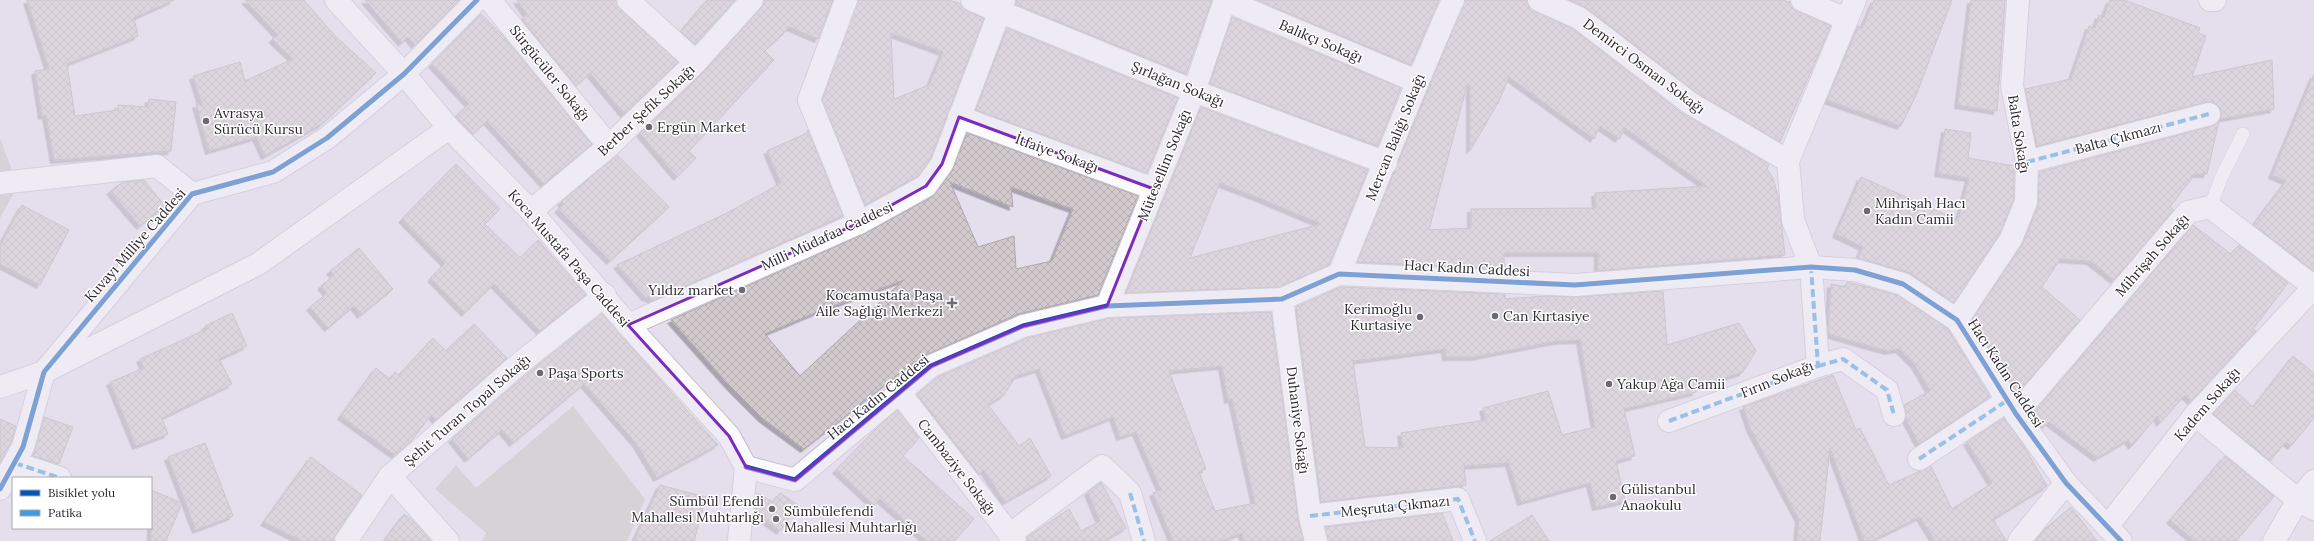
<svg xmlns="http://www.w3.org/2000/svg" width="2314" height="541" font-family="Lora,serif">
<style>
.green{fill:#c6c4be}
.building{fill:url(#building-cross-hatch);stroke:#afa8aa;fill-rule:evenodd;filter:url(#shadow)}
.lines{fill:none;stroke-linecap:round;stroke-linejoin:round}
.lane-casing{stroke:#c2bdc9;stroke-width:14}
.street-casing{stroke:#c2bdc9;stroke-width:24}
.secondary-casing{stroke:#c2bdc9;stroke-width:24}
.lane{stroke:#fbfafc;stroke-width:13}
.street{stroke:#fbfafc;stroke-width:22}
.secondary{stroke:#fbfafc;stroke-width:22}
.quiet{stroke:#3d9ce2;stroke-width:4;stroke-dasharray:8 4;stroke-linecap:butt}
.cycleway-casing{stroke:#fff;stroke-width:8}
.cycleway{stroke:#0057b8;stroke-width:5}
.marked{fill:none;stroke:#7b2cbf;stroke-width:3;stroke-linejoin:round}
.poi-dot{fill:#6d6873;stroke:#fff;stroke-width:1.5}
.labels{text-anchor:middle;stroke-width:3;stroke-linejoin:round;paint-order:stroke}
.street-label{font-size:14px;fill:#2d2832;stroke:#fff}
.poi-label{font-size:14px;fill:#2d2832;stroke:#fff;text-anchor:start}
</style>
<defs>
<pattern id="building-cross-hatch" width="8" height="8" patternUnits="userSpaceOnUse"><rect width="8" height="8" fill="#d2cacc"/><path d="M0 0l8 8M0 8l8-8" fill="none" stroke="#b5aeb0"/></pattern>
<filter id="shadow"><feDropShadow dx="-3.5" dy="3.5" stdDeviation="0" flood-color="#0004"/></filter>
</defs>
<rect width="100%" height="100%" fill="#e5deed"/>
<g class="green">
<polygon points="0,138 18,186 0,218"/>
<polygon points="573,406 645,499 627,541 482,541 486,533 435,489 456,465 476,488"/>
</g>
<g class="building">
<polygon points="27,0 174,0 134,18 138,36 67,64 75,116 118,110 118,105 148,107 149,99 176,102 171,151 54,160 46,115 42,116 35,71 49,69"/>
<polygon points="245,0 304,0 335,36 376,73 322,124 265,156 256,137 209,151 196,104 202,105 193,76 240,62 245,81 293,59 272,39 278,35"/>
<polygon points="365,0 459,0 415,45 408,37 402,43"/>
<polygon points="517,0 616,0 620,9 678,62 624,114 590,73 576,86 522,19 527,14"/>
<polygon points="707,0 735,0 695,44 681,31"/>
<polygon points="764,0 833,0 818,39 790,27 765,51 774,60 689,151 696,158 677,177 640,133 705,70 761,8"/>
<path d="M 858,0 L 948,0 L 961,4 L 967,11 L 984,18 L 931,158 L 918,176 L 865,205 L 822,100 ZM 891,33 L 943,52 L 929,85 L 894,99 Z"/>
<polygon points="1016,0 1212,0 1186,74 1016,4"/>
<polygon points="1257,0 1439,0 1411,65"/>
<path d="M 1465,0 L 1527,0 L 1529,7 L 1534,11 L 1573,29 L 1682,113 L 1769,164 L 1767,169 L 1773,178 L 1779,200 L 1785,255 L 1598,271 L 1598,253 L 1504,253 L 1504,269 L 1357,262 ZM 1509,77 L 1594,139 L 1600,126 L 1619,139 L 1625,128 L 1706,186 L 1595,193 L 1596,208 L 1471,209 L 1471,228 L 1429,230 L 1467,85 L 1470,85 L 1470,151 L 1499,101 Z"/>
<polygon points="1569,0 1783,0 1790,2 1797,11 1831,26 1780,142 1697,93 1587,8"/>
<polygon points="1874,0 1952,0 1917,93 1901,126 1827,100 1858,26 1862,28"/>
<polygon points="1971,0 2005,0 1997,111 1958,105"/>
<polygon points="2110,0 2124,0 2200,28 2198,33 2206,36 2192,77 2272,60 2274,109 2220,119 2221,111 2218,106 2213,102 2206,102 2037,146 2025,89 2071,79 2089,26 2095,28 2099,15 2103,18"/>
<polygon points="481,14 503,36 592,144 544,184 487,121 473,134 456,116 469,104 432,64"/>
<polygon points="1232,17 1401,88 1378,146 1210,84"/>
<polygon points="1007,28 1178,98 1147,173 976,110"/>
<polygon points="2314,74 2314,271 2253,225 2286,181 2272,175"/>
<path d="M 1201,107 L 1368,170 L 1329,265 L 1279,287 L 1126,293 ZM 1220,183 L 1257,197 L 1321,224 L 1190,258 Z"/>
<polygon points="2219,121 2207,174 2195,174 2170,207 2174,210 2114,280 2090,261 2060,259 2042,287 2080,320 2018,393 1972,320 2023,244 2038,206 2039,172 2212,126"/>
<polygon points="1945,129 1971,133 1968,158 2014,166 2014,199 2000,233 1954,303 1910,273 1858,258 1863,247 1836,234 1861,177 1958,220 1969,178 1938,173"/>
<polygon points="808,130 843,216 652,301 648,297 646,298 617,265 727,213 781,183 767,151 807,133"/>
<path d="M 967,133 L 1138,196 L 1098,295 L 1018,314 L 926,355 L 916,362 L 915,361 L 804,449 L 762,418 L 730,386 L 671,320 L 864,234 L 932,197 L 952,171 ZM 950,182 L 1013,207 L 1011,187 L 1073,209 L 1052,261 L 1016,269 L 1014,236 L 978,247 ZM 904,280 L 800,376 L 765,334 L 817,312 Z"/>
<polygon points="617,155 669,207 610,261 558,209 563,204 561,202"/>
<polygon points="456,164 500,209 485,224 520,258 538,240 586,295 540,331 494,284 465,313 431,278 445,263 402,219"/>
<polygon points="144,180 165,206 140,226 110,191 123,182"/>
<polygon points="22,205 69,230 40,285 0,264 0,245"/>
<polygon points="2193,225 2231,254 2239,245 2288,283 2253,329 2256,331 2191,401 2185,395 2160,423 2157,416 2132,446 2128,440 2097,458 2049,422 2042,428 2032,415"/>
<polygon points="359,248 393,289 361,315 354,306 328,328 310,307 327,293 321,286 334,275 330,271"/>
<polygon points="1847,282 1898,295 1948,329 1990,397 1919,444 1906,419 1904,405 1930,391 1915,365 1899,349 1888,351 1828,334 1831,284 1845,287"/>
<path d="M 1341,287 L 1505,294 L 1505,299 L 1546,296 L 1576,297 L 1663,291 L 1667,345 L 1739,323 L 1756,351 L 1743,372 L 1695,388 L 1696,392 L 1624,409 L 1635,456 L 1616,461 L 1625,501 L 1596,507 L 1590,483 L 1521,502 L 1509,463 L 1464,466 L 1466,485 L 1321,502 L 1296,307 ZM 1580,340 L 1595,427 L 1562,435 L 1548,391 L 1483,408 L 1486,420 L 1401,433 L 1403,448 L 1365,447 L 1353,361 L 1445,349 L 1446,357 L 1474,357 L 1557,341 Z"/>
<path d="M 1271,312 L 1298,518 L 1303,541 L 1244,541 L 1242,533 L 1220,541 L 1173,541 L 1153,493 L 1161,490 L 1136,432 L 1120,437 L 1113,417 L 1065,436 L 1039,369 L 1016,376 L 1004,395 L 988,405 L 1019,446 L 1030,438 L 1051,476 L 1005,502 L 984,470 L 979,474 L 917,394 L 938,377 L 1027,338 L 1109,318 ZM 1222,366 L 1228,400 L 1232,399 L 1255,503 L 1215,511 L 1199,472 L 1206,469 L 1169,371 Z"/>
<polygon points="232,313 247,346 219,359 232,384 162,418 168,434 136,446 110,382 144,368 140,359 207,329 205,326"/>
<polygon points="602,314 718,445 657,478 636,443 584,384 513,443 502,430 468,459 452,439 527,374"/>
<polygon points="474,324 507,358 436,420 431,415 412,440 395,455 341,416 376,368 390,379 395,372 399,375 433,338 446,351"/>
<polygon points="2293,356 2314,373 2314,418 2291,446 2286,442 2270,461 2213,414 2235,390 2253,407"/>
<polygon points="1833,375 1856,430 1860,428 1889,485 1931,466 1952,509 1992,483 1967,442 2004,418 2024,446 2047,486 1993,519 2006,541 1935,541 1920,517 1871,541 1864,541 1830,448 1820,541 1797,541 1799,519 1751,430 1743,407"/>
<polygon points="897,410 919,438 903,456 974,519 954,541 927,541 880,499 874,505 836,470 877,428"/>
<polygon points="44,417 73,427 59,464 33,456"/>
<polygon points="0,419 16,426 11,442 0,463"/>
<polygon points="205,443 233,516 196,530 168,457"/>
<polygon points="2225,456 2274,496 2236,541 2195,541 2170,520"/>
<polygon points="311,457 362,495 336,534 334,541 302,541 264,522"/>
<polygon points="1101,482 1126,528 1104,541 1027,541 1027,537 1069,509 1081,531 1100,521 1088,492"/>
<polygon points="660,485 706,497 694,541 634,541"/>
<polygon points="151,490 182,503 166,541 151,541"/>
<polygon points="757,493 773,502 780,493 798,505 780,531 754,512"/>
<polygon points="2071,507 2097,541 2035,541 2045,529"/>
<polygon points="1442,513 1453,541 1328,541 1325,527"/>
<polygon points="404,514 413,521 431,541 384,541"/>
<polygon points="1532,515 1549,541 1490,541"/>
</g>
<g class="lines">
<defs>
<polyline id="lane" points="2210,207 2222,176 2243,134"/>
<g id="street">
<polyline points="490,0 609,146"/>
<polyline points="628,0 696,62"/>
<polyline points="846,0 809,100 859,223"/>
<polyline points="972,0 1194,91 1386,163"/>
<polyline points="1225,0 1416,81"/>
<polyline points="1539,0 1579,18 1690,103 1788,161"/>
<polyline points="1802,0 1846,19"/>
<polyline points="2210,0 2215,0"/>
<polyline points="959,117 1154,189"/>
<polyline points="2027,162 2209,114"/>
<polyline points="0,183 157,166 192,194"/>
<polyline points="531,211 609,146 696,62 752,0"/>
<path d="M 1339,274 C 1377,183 1412,91 1453,0"/>
<polyline points="1282,299 1310,516 1316,541"/>
<polyline points="1107,306 1194,91 1225,0"/>
<polyline points="1957,320 2011,239 2026,202 2027,162 2012,86 2018,0"/>
<polyline points="628,325 859,223 926,186 942,164 1004,0"/>
<polyline points="1818,366 1843,359 1887,390 1894,415"/>
<polyline points="2016,414 2188,212 2210,207 2314,287"/>
<polyline points="2195,415 2298,500 2314,509"/>
<polyline points="1669,421 1818,366 1811,267 1793,220 1788,161 1855,0"/>
<polyline points="1919,459 2008,400"/>
<polyline points="15,463 60,478"/>
<polyline points="390,476 448,541"/>
<polyline points="0,489 23,447 44,372 192,194 273,172 327,138 404,74 477,0"/>
<polyline points="1310,516 1458,499 1475,541"/>
<polyline points="2107,527 2195,415 2314,287"/>
<polyline points="1009,535 1102,466 1130,493 1144,541"/>
<polyline points="346,541 390,476 519,364 605,295"/>
<polyline points="2019,541 2066,483"/>
<polyline points="2274,541 2298,500 2314,481"/>
</g>
<g id="secondary">
<polyline points="336,0 404,74 449,128 531,211 628,325 729,436 746,467 739,541"/>
<polyline points="0,387 44,372 258,264 449,128"/>
<polyline points="899,392 1015,541"/>
<polyline points="746,467 795,480 931,366 1023,326 1107,306 1282,299 1339,274 1575,285 1811,267 1855,270 1903,284 1957,320 2016,414 2066,483 2121,541"/>
</g>
</defs>
<use href="#lane" class="lane-casing"/>
<use href="#street" class="street-casing"/>
<use href="#secondary" class="secondary-casing"/>
<use href="#lane" class="lane"/>
<use href="#street" class="street"/>
<use href="#secondary" class="secondary"/>
<g class="quiet">
<polyline points="2027,162 2209,114"/>
<polyline points="1818,366 1843,359 1887,390 1894,415"/>
<polyline points="1669,421 1818,366 1811,267"/>
<polyline points="1919,459 2008,400"/>
<polyline points="15,463 60,478"/>
<polyline points="1130,493 1144,541"/>
<polyline points="1310,516 1458,499 1475,541"/>
</g>
<defs>
<g id="cycleway">
<polyline points="746,467 795,480 931,366 1023,326 1107,306 1282,299 1339,274 1575,285 1811,267 1855,270 1903,284 1957,320 2016,414 2066,483 2121,541"/>
<polyline points="0,489 23,447 44,372 192,194 273,172 327,138 404,74 477,0"/>
</g>
</defs>
<use href="#cycleway" class="cycleway-casing"/>
<use href="#cycleway" class="cycleway"/>
</g>
<path d="M0 0H2314V541H0ZM 959,117 L 1154,189 L 1107,306 L 1023,326 L 931,366 L 795,480 L 746,467 L 729,436 L 628,325 L 859,223 L 926,186 L 942,164 Z" fill="#e5deed" fill-opacity=".55" fill-rule="evenodd"/>
<path class="marked" d="M 959,117 L 1154,189 L 1107,306 L 1023,326 L 931,366 L 795,480 L 746,467 L 729,436 L 628,325 L 859,223 L 926,186 L 942,164 Z"/>
<g class="poi-dot">
<circle cx="206" cy="121" r="4"/>
<circle cx="649" cy="127" r="4"/>
<circle cx="1867" cy="211" r="4"/>
<circle cx="742" cy="290" r="4"/>
<path d="M950 297h4v4h4v4h-4v4h-4v-4h-4v-4h4z"/>
<circle cx="1495" cy="316" r="4"/>
<circle cx="1420" cy="317" r="4"/>
<circle cx="540" cy="373" r="4"/>
<circle cx="1609" cy="384" r="4"/>
<circle cx="1613" cy="497" r="4"/>
<circle cx="772" cy="509" r="4"/>
<circle cx="776" cy="519" r="4"/>
</g>
<g class="labels">
<g class="street-label">
<text transform="translate(1321 41) rotate(23)" y="5">Balıkçı Sokağı</text>
<text transform="translate(1644 66) rotate(37)" y="5">Demirci Osman Sokağı</text>
<text transform="translate(550 73) rotate(51)" y="5">Sürgücüler Sokağı</text>
<text transform="translate(1178 84) rotate(22)" y="5">Şırlağan Sokağı</text>
<text transform="translate(646 110) rotate(-43)" y="5">Berber Şefik Sokağı</text>
<text transform="translate(2019 134) rotate(81)" y="5">Balta Sokağı</text>
<text transform="translate(1395 137) rotate(-68)" y="5">Mercan Balığı Sokağı</text>
<text transform="translate(2118 138) rotate(-15)" y="5">Balta Çıkmazı</text>
<text transform="translate(1057 153) rotate(20)" y="5">İtfaiye Sokağı</text>
<text transform="translate(1164 165) rotate(-68)" y="5">Mütesellim Sokağı</text>
<text transform="translate(827 236) rotate(-25)" y="5">Milli Müdafaa Caddesi</text>
<text transform="translate(135 245) rotate(-49)" y="5">Kuvayı Milliye Caddesi</text>
<text transform="translate(2152 255) rotate(-49)" y="5">Mihrişah Sokağı</text>
<text transform="translate(569 258) rotate(49)" y="5">Koca Mustafa Paşa Caddesi</text>
<text transform="translate(1467 268) rotate(3)" y="5">Hacı Kadın Caddesi</text>
<text transform="translate(2006 373) rotate(57)" y="5">Hacı Kadın Caddesi</text>
<text transform="translate(1777 379) rotate(-22)" y="5">Fırın Sokağı</text>
<text transform="translate(878 397) rotate(-39)" y="5">Hacı Kadın Caddesi</text>
<text transform="translate(2207 404) rotate(-49)" y="5">Kadem Sokağı</text>
<text transform="translate(467 410) rotate(-41)" y="5">Şehit Turan Topal Sokağı</text>
<text transform="translate(1298 420) rotate(83)" y="5">Duhaniye Sokağı</text>
<text transform="translate(957 467) rotate(52)" y="5">Cambaziye Sokağı</text>
<text transform="translate(1395 506) rotate(-6)" y="5">Meşruta Çıkmazı</text>
</g>
<g class="poi-label">
<text x="214" y="118">Avrasya<tspan x="214" dy="16">Sürücü Kursu</tspan></text>
<text x="657" y="132">Ergün Market</text>
<text x="1875" y="208">Mihrişah Hacı<tspan x="1875" dy="16">Kadın Camii</tspan></text>
<text x="734" y="295" text-anchor="end">Yıldız market</text>
<text x="943" y="300" text-anchor="end">Kocamustafa Paşa<tspan x="943" dy="16">Aile Sağlığı Merkezi</tspan></text>
<text x="1412" y="314" text-anchor="end">Kerimoğlu<tspan x="1412" dy="16">Kurtasiye</tspan></text>
<text x="1503" y="321">Can Kırtasiye</text>
<text x="548" y="378">Paşa Sports</text>
<text x="1617" y="389">Yakup Ağa Camii</text>
<text x="1621" y="494">Gülistanbul<tspan x="1621" dy="16">Anaokulu</tspan></text>
<text x="764" y="506" text-anchor="end">Sümbül Efendi<tspan x="764" dy="16">Mahallesi Muhtarlığı</tspan></text>
<text x="784" y="516">Sümbülefendi<tspan x="784" dy="16">Mahallesi Muhtarlığı</tspan></text>
</g>
</g>
<rect x="12" y="477" width="140" height="52" fill="#ffffff" stroke="#aba9ad"/>
<rect x="20" y="490" width="20" height="6" fill="#0057b8" stroke="#aba9ad"/>
<text x="48" y="497" font-size="12" fill="#2d2832">Bisiklet yolu</text>
<rect x="20" y="510" width="20" height="6" fill="#3d9ce2" stroke="#aba9ad"/>
<text x="48" y="517" font-size="12" fill="#2d2832">Patika</text>
</svg>
